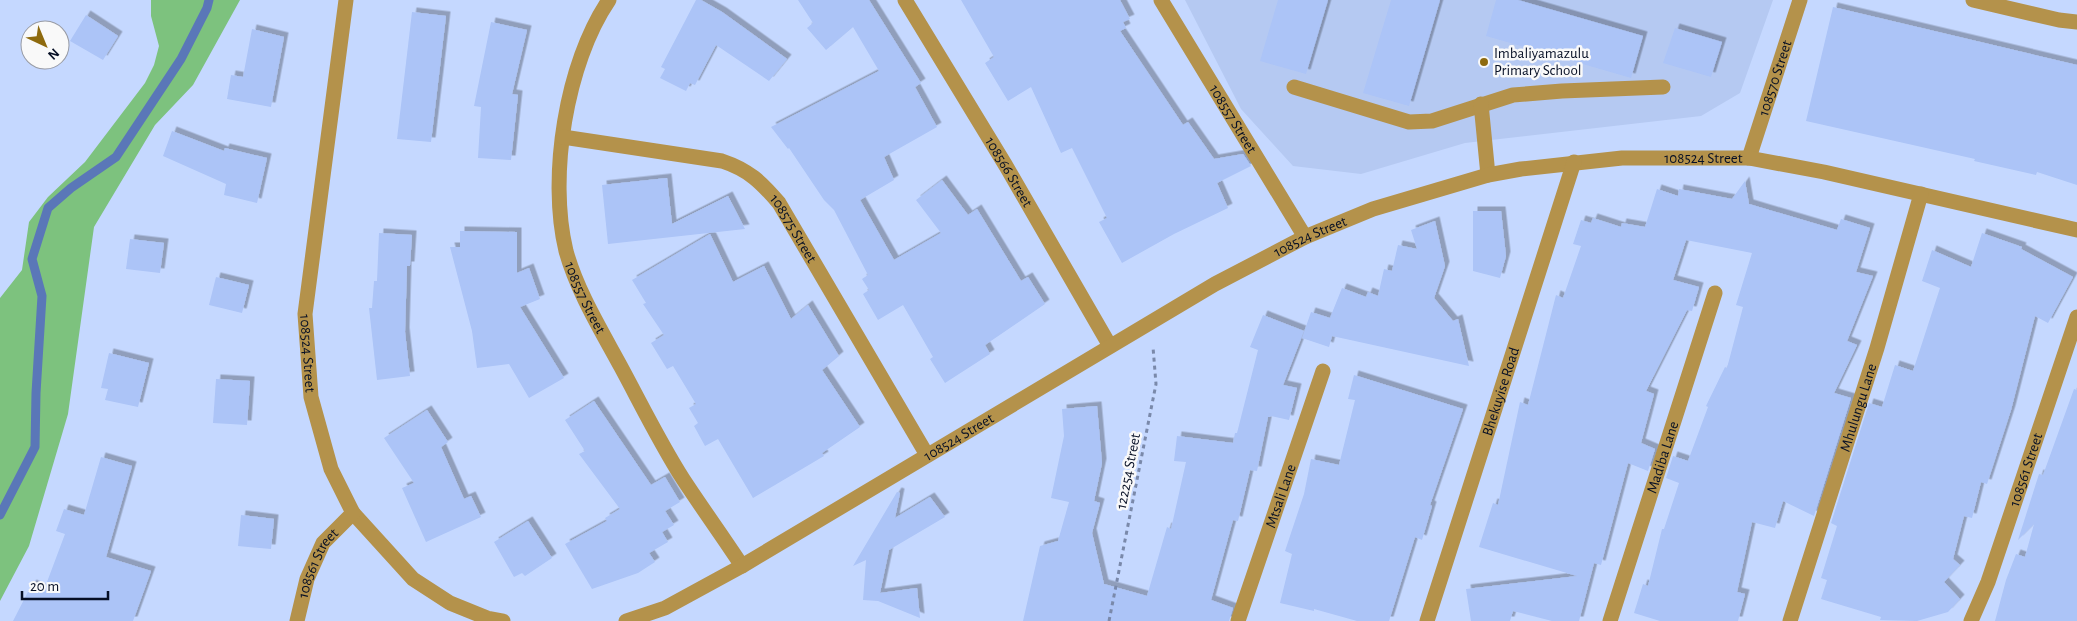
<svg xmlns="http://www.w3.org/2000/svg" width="2077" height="621" font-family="'Alegreya Sans',sans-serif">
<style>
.built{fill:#b5c9f2}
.green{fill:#7dc27e}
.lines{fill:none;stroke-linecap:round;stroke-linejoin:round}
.stream{stroke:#5a77b8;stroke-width:9}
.building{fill:#acc4f7;filter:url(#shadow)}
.path{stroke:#7a89aa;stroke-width:3;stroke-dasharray:4 4;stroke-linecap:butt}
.lane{stroke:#b4924b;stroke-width:15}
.street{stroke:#b4924b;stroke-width:15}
.poi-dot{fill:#8e6a0e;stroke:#f9f9f9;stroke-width:2}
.labels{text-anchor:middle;stroke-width:5;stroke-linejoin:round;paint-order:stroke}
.poi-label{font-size:15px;fill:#060f25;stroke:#f9f9f9;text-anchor:start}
.street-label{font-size:15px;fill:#060f25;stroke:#f9f9f9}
</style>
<defs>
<filter id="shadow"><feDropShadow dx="4.5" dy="-4.5" stdDeviation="0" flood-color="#0004"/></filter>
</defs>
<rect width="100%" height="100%" fill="#c5d8ff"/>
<polygon class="built" points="1185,0 1773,0 1740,93 1701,116 1465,143 1361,174 1293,166 1241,109"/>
<polygon class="green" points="151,0 240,0 193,85 155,125 94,227 68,414 29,546 0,601 0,298 22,270 29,222 48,197 85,162 145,83 154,65 159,46 151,16"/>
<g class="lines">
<polyline class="stream" points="0,515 35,447 36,393 42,296 32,259 48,208 71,188 116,157 181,59 207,8 209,0"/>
</g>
<g class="building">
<polygon points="696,0 701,0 722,12 787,59 769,81 716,45 695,85 690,83 686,91 660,78 665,69 661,67"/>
<polygon points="798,0 869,0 921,83 915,87 937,127 884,157 894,180 860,200 894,260 941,233 916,200 942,180 968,215 977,209 1021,281 1028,277 1045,304 985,345 990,354 945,383 930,359 933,357 903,305 878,320 863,294 869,290 862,279 868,275 834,210 824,200 789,148 788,149 771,127 879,71 853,27 826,50 807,28 813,23"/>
<polygon points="961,0 1120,0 1130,19 1123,22 1126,28 1120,31 1183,125 1188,122 1214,159 1243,154 1251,166 1217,183 1228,208 1174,234 1122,263 1099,222 1107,218 1072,148 1061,153 1031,87 1008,101 985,63 994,57"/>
<polygon points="1278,0 1328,0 1306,74 1260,61"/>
<polygon points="1391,0 1440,0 1409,106 1363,93"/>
<polygon points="1496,0 1518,0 1643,36 1631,78 1486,36"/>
<polygon points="1833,7 2077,65 2077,185 2037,172 2036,175 1974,161 1975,159 1806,121"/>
<polygon points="412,12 446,16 431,142 397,139"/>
<polygon points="86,15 118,36 103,60 70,41"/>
<polygon points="491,22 527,30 512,94 518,95 511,160 478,158 481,107 474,106"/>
<polygon points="1675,28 1722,42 1711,77 1663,63"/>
<polygon points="252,29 284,37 271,107 227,99 231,75 243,77"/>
<polygon points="172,131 224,151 225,148 267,158 257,203 224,195 226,184 163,156"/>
<polygon points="667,178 672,224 728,196 745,229 608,244 602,185"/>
<polygon points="1745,181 1749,204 1837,230 1841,219 1870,228 1856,272 1873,276 1847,341 1857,345 1834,393 1851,398 1814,516 1783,501 1775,528 1752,522 1737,592 1745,594 1738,621 1660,621 1634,613 1643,584 1648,586 1662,529 1664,529 1679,483 1666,478 1673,456 1688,461 1708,407 1706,406 1725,367 1727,368 1743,307 1736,305 1752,253 1686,240 1673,280 1699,287 1692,311 1687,310 1646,391 1654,394 1641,443 1655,449 1648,471 1628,463 1601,565 1594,563 1579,621 1552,621 1513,611 1510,621 1471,621 1466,589 1577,576 1479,547 1493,503 1498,505 1520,402 1528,405 1556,295 1563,298 1581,246 1573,244 1581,220 1591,223 1593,218 1621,227 1622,223 1645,227 1657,189 1678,196 1679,189 1732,199"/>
<polygon points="1473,211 1501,211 1506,256 1500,278 1473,271"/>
<polygon points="1435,221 1445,266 1434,298 1453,321 1458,319 1469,366 1332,336 1329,347 1302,338 1311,312 1330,318 1342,288 1366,297 1368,292 1378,296 1384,269 1392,271 1398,245 1417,249 1411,230"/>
<polygon points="460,231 517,232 517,273 529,268 540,299 520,307 564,378 529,398 509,364 477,368 472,331 450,247 460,247"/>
<polygon points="379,233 412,235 410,266 407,266 405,332 410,376 377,380 369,308 372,308 374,281 377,281"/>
<polygon points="1982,233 2022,247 2021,249 2073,277 2048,323 2035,316 2011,410 1987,484 1981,482 1972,518 1964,516 1953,559 1960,565 1944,582 1960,599 1948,612 1917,621 1880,620 1881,617 1821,599 1827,580 1821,578 1837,526 1831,523 1869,403 1882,407 1895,365 1913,371 1940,288 1922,281 1932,250 1971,267"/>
<polygon points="710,234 733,282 764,266 791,319 808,305 839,356 822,370 860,427 822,453 824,456 753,498 718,439 705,446 694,426 698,423 689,408 696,404 673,366 667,369 651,343 664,335 643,304 646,303 632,280"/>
<polygon points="130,239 164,243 160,273 126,269"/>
<polygon points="216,277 249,285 242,313 209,305"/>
<polygon points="1263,315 1304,331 1283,385 1297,388 1289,420 1271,416 1270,417 1268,417 1257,471 1250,470 1238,521 1233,520 1211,600 1233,608 1229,621 1023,621 1040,546 1058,541 1069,502 1051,498 1064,436 1062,409 1097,406 1102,463 1094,501 1100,503 1092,533 1104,584 1147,596 1167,527 1171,529 1186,462 1174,461 1177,436 1233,443 1235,433 1237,433 1258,350 1250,347"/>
<polygon points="109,353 149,363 138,407 105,400 108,389 101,388"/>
<polygon points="1354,375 1463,409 1430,505 1432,506 1422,540 1415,537 1389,621 1357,621 1314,609 1314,611 1280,603 1292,554 1285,551 1304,494 1311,459 1339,465 1355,400 1348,399"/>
<polygon points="216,379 250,381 247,425 213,423"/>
<polygon points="2074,389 2077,390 2077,621 1995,621 2006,580 2016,554 2025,557 2034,524 2018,540 2039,474 2043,475"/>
<polygon points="594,401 651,485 665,477 680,502 665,511 674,525 662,532 668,542 649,553 655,562 638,573 592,589 565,544 607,521 605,518 620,509 579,454 585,451 565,420"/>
<polygon points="427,410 448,442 441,447 464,499 471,496 481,517 426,542 402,488 414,483 384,438"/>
<polygon points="101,457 132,466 106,557 151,571 133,621 13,621 32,584 44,590 65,534 56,531 64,509 84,515"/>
<polygon points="897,492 900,493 895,518 930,497 945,517 889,550 880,593 917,588 920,618 878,601 863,600 866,560 853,566"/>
<polygon points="241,515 274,519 271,549 238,546"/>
<polygon points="528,521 552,558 525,576 522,573 514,577 494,542"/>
</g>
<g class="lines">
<polyline class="path" points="1109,621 1156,384 1153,347"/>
<g class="lane">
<polyline points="1973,0 2059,20 2077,22"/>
<polyline points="1294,87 1409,122 1432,121 1513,95 1562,91 1663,87"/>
<polyline points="1481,104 1488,175"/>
<path id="s1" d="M 1749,158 L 1800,0"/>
</g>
<g class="street">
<path id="s2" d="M 346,0 L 305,314 L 311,397 L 331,469 L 353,513 L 413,579 L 450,603 L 487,618 L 503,621"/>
<path id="s3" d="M 609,0 C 566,63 548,177 566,251 C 577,291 601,330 621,367 C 641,404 660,443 683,479 C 702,508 723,537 742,566"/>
<path id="s4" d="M 905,0 L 1006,166 L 1110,346"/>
<path id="s5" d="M 1161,0 L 1305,237"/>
<path id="s6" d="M 563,137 L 722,161 C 749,170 761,182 779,203 L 927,455"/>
<path id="s7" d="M 297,621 L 307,579 L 323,543 L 353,513"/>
<path id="s8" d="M 626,621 L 665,608 L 742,566 L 1215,284 L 1305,237 L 1373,209 L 1488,175 L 1521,169 L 1622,158 L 1749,158 L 1824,172 L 2077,230"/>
<path id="s9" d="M 1238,621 L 1323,371"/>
<path id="s10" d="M 1427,621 L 1574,162"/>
<path id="s11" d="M 1610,621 L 1715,293"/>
<path id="s12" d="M 1790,621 L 1877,348 L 1921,194"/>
<path id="s13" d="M 1971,621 L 1988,582 L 2077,317"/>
</g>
</g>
<circle class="poi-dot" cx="1484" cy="62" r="5"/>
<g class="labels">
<g class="poi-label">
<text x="1494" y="58">Imbaliyamazulu<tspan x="1494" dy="17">Primary School</tspan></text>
</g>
<g class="street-label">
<text dy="5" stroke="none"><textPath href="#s1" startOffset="84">108570 Street</textPath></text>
<text dy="5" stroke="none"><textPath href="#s5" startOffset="139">108557 Street</textPath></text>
<text dy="5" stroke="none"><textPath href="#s8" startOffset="1191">108524 Street</textPath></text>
<text dy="5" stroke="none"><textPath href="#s4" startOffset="201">108566 Street</textPath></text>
<text dy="5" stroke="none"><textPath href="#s6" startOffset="262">108575 Street</textPath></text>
<text dy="5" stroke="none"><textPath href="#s8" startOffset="786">108524 Street</textPath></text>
<text dy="5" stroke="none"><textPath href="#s3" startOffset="311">108557 Street</textPath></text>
<text dy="5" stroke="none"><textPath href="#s2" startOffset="356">108524 Street</textPath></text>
<text dy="5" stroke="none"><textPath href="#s10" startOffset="241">Bhekuyise Road</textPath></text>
<text dy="5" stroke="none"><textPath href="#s12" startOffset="224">Mhulungu Lane</textPath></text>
<text dy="5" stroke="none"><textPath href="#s8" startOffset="381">108524 Street</textPath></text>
<text dy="5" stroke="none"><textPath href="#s11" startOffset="172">Madiba Lane</textPath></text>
<text dy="5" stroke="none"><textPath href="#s13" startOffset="161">108561 Street</textPath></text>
<text transform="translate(1128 471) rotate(-79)" y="5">122254 Street</text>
<text dy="5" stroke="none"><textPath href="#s9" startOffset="132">Mtsali Lane</textPath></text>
<text dy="5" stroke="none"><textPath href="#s7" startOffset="62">108561 Street</textPath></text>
</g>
</g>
<g transform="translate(45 45) rotate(136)"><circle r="24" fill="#f9f9f9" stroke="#989ba4"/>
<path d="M0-4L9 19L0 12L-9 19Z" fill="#8e6a0e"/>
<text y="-8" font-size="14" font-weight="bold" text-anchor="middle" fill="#060f25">N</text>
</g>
<path d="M22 591v8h86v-8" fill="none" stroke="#060f25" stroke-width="2.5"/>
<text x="30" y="591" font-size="15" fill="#060f25" stroke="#f9f9f9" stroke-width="4" paint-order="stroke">20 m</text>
</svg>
